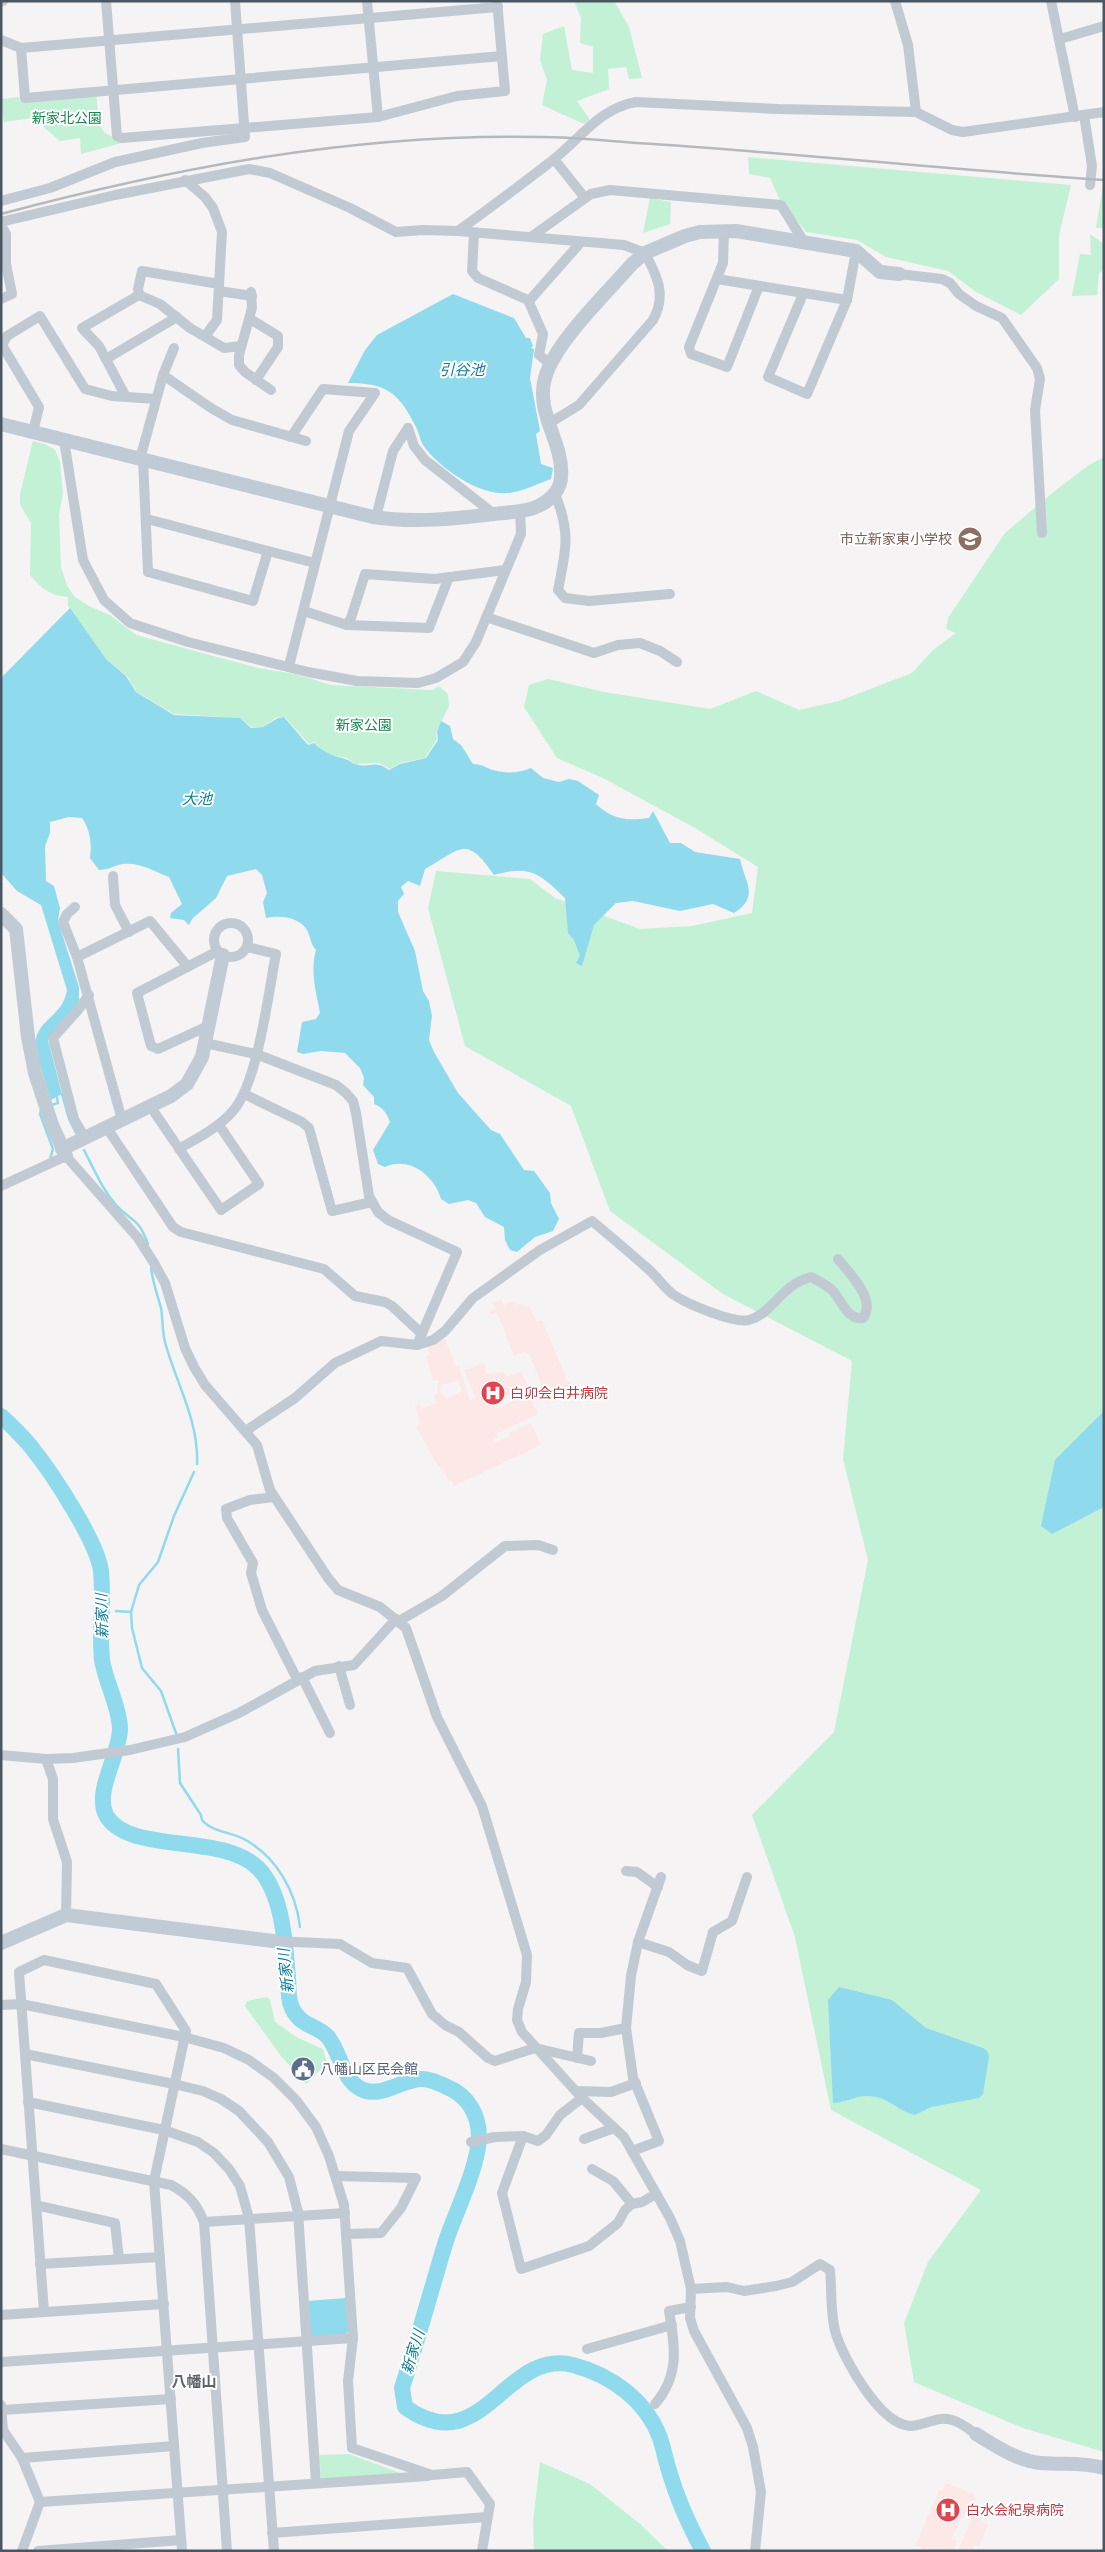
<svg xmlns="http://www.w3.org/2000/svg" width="1105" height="2552" font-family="'Exo 2','Noto Sans JP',sans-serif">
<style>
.medical{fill:#fce8e6;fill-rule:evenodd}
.green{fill:#c3f1d5}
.water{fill:#90daee}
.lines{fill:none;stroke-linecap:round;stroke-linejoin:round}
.stream{stroke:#90daee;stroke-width:2.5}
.river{stroke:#90daee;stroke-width:16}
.street{stroke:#c1cad2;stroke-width:10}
.secondary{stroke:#c1cbd6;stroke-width:14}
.rail{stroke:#b5b8bd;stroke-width:2.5}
.labels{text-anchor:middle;stroke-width:4;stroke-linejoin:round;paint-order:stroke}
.park-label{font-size:14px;fill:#17864f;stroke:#fff}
.education-label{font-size:14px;fill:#785e54;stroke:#fff;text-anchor:end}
.health-label{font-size:14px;fill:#be3a42;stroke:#fff;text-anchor:start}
.service-label{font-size:14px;fill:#4e5e75;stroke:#fff;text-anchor:start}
.water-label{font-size:15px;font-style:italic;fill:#0c7c9b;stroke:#fff}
.neighbourhood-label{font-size:15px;font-weight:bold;fill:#5f6368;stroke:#fff}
</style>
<rect width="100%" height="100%" fill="#f5f3f3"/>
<g class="medical">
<path d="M 501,1300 L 504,1305 L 514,1301 L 516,1305 L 522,1303 L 525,1308 L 529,1306 L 536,1322 L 542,1320 L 568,1383 L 570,1382 L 574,1390 L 547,1402 L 544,1396 L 532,1402 L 538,1414 L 496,1434 L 498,1437 L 493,1439 L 494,1443 L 510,1436 L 509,1433 L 531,1423 L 541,1445 L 454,1486 L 451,1481 L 448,1481 L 443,1469 L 438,1466 L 416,1426 L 420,1424 L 415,1406 L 419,1404 L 422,1409 L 437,1403 L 434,1395 L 437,1394 L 438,1381 L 433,1380 L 426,1356 L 430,1355 L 426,1346 L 445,1339 L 456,1367 L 459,1366 L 470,1401 L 476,1398 L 464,1370 L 484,1363 L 487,1374 L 503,1372 L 506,1377 L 521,1372 L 531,1393 L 529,1396 L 543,1390 L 530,1355 L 523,1352 L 514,1356 L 497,1312 L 491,1315 L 489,1311 L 496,1308 L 493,1303 ZM 458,1380 L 462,1391 L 446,1399 L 440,1392 L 441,1383 L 446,1384 ZM 516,1392 L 520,1398 L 497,1409 L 491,1400 Z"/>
<polygon points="946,2483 974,2494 973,2497 976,2498 975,2502 970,2501 963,2518 961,2518 951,2539 957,2541 953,2551 925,2551 916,2545 939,2490 942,2491"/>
<polygon points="974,2514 982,2518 981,2522 988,2525 979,2546 975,2545 973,2549 976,2551 958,2551"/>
</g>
<g class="green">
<polygon points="574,1 614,1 629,27 642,78 629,79 626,67 608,69 609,89 577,101 590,120 584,124 542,105 547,80 540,60 543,34 564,26 572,70 593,73 593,47 580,43 581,18"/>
<path d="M 96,95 C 101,128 94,134 129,141 L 81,154 L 80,138 L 60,141 L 33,118 L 4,122 L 1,99 L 19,97 L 20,101 Z"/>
<polygon points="748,157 1071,185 1059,235 1059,279 1021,315 976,292 948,271 886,257 857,240 806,232 779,198 770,178 749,174"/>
<polygon points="1103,186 1104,186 1104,228 1096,228"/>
<polygon points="650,198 671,202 670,224 643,233"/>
<polygon points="1090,234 1104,244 1104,270 1099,273 1097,295 1072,296 1080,254 1091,255"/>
<path d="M 33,441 L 45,444 L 55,450 L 60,462 L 63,494 L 59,514 L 61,567 L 67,586 L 75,597 L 89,606 L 110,615 L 136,635 L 258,668 L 295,674 L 331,685 L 432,690 L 439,686 L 448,694 L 449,706 L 436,733 L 437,739 L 425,758 L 400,763 L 390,769 L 379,763 L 355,764 L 347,758 L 331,755 L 325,753 L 314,742 L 309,744 L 285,717 L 277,717 L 263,727 L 251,727 L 240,718 L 174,714 L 137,692 L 127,676 L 105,658 L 68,606 L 68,597 C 50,596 41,588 30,575 L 31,523 L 20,505 L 20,494 Z"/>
<polygon points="1104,457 1104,2452 1023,2428 914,2382 904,2323 928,2262 981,2190 831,2110 795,1937 752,1815 834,1732 868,1560 843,1459 852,1361 723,1294 610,1211 571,1106 465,1046 428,908 436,871 530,879 555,898 640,929 692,926 752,913 758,867 695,828 605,779 557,758 524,707 529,685 548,679 604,692 710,709 756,691 799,710 839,701 912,673 933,650 956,633 946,629 948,618 1005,533 1052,493 1089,465"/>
<polygon points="267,1997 270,2000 275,2022 298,2038 323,2049 327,2063 306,2084 281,2056 245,2006 247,2001"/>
<polygon points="349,2454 403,2474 325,2480 321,2477 319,2455"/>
<polygon points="540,2462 590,2484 640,2524 668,2551 534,2551 533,2522"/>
</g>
<g class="water">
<path d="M 453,294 L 514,318 L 526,338 L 530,338 L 533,346 L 531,348 L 534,349 L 530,378 L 540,431 L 536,434 L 541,464 L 553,468 L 551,479 C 537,484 522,492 507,493 C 479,496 438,467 423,445 C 420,440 419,433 416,427 C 399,393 387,383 348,383 L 365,350 L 377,335 Z"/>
<path d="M 70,608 L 106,659 L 126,676 L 136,692 L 174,715 L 240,718 L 251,728 L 263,727 L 278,718 L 284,717 L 308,745 L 314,743 C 325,753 331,755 345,759 C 349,760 352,763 355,764 C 371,769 373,759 389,770 L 400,764 L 426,758 L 438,740 L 437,732 L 441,721 L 450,726 L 453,739 L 461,745 L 473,764 C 482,764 486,768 493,770 C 506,774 519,773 531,768 L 543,778 L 559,782 L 569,779 L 578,781 L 599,795 L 596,804 C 613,820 627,821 649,818 L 653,811 L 670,843 L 681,843 L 695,852 L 740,859 C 745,883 760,896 734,913 L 713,904 L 680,911 L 633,901 L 616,903 L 594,925 L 582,966 L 576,963 L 580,956 L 574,940 L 568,933 L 565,898 C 539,873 530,865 494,875 C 466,834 461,849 425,869 L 420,886 L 408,881 L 401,887 L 404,894 L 398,901 L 398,912 L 415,951 L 423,991 L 429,1001 L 432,1016 L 429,1040 L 434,1052 L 458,1093 L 491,1130 L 500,1134 L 524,1170 L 534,1171 L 550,1193 L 551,1203 L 559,1219 L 553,1231 L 535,1237 L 517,1252 L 510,1250 L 505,1240 L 504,1227 L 485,1217 L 476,1203 L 468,1200 L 449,1204 L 441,1199 C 434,1175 409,1156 385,1167 L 378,1164 L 373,1150 L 390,1122 C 387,1114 383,1107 374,1104 L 374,1097 L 363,1085 L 364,1078 L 360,1068 L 345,1053 L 321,1051 L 303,1054 L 297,1052 L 302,1022 L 316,1019 L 320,1013 C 316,991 310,972 316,950 C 311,945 311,939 308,932 C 301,917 280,915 266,918 L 263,902 L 267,893 L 262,875 L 256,869 L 227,876 L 216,898 L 192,919 L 189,925 L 184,920 L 170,918 L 171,913 L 182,904 L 169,877 C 154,871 139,862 122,864 C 114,866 108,870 99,870 L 90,858 C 92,844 90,829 82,818 L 69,817 L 50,822 L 50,833 L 45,846 L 46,881 L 54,886 L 60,908 L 58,921 L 79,987 L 79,1000 L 72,1014 L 50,1036 L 48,1040 L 62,1094 L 51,1100 C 47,1086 32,1047 37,1035 C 43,1018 63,1014 67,990 L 41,905 L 17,891 L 1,873 L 1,678 Z"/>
<polygon points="1104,1411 1104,1507 1052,1534 1041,1526 1055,1460"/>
<path d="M 839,1987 L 892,2000 L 926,2028 L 983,2048 L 988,2052 L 989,2057 L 983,2094 L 979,2098 L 931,2107 L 915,2115 C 900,2112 891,2100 876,2097 C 857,2093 848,2103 833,2103 L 828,2000 Z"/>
<polygon points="346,2298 349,2330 346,2334 313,2337 309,2334 307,2301"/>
</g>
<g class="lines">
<g class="stream">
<polyline points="62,1094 69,1119 76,1133"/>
<polyline points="51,1105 58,1103 57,1097"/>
<polyline points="41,1110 40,1114 53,1149 50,1159"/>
<path d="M 84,1150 C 94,1169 102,1189 116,1205 C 133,1223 138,1217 148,1244"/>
<path d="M 151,1268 C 153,1283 157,1294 161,1308 C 163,1319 162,1331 165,1342 C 176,1383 199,1421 197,1464"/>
<polyline points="100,1610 107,1610"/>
<polyline points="116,1611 131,1612"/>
<polyline points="177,1736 161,1691 142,1668 132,1628 131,1612 139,1585 158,1562 174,1516 194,1472"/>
<path d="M 178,1749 L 180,1783 L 201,1815 L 202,1820 C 212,1832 231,1832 244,1839 C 277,1857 296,1892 300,1927"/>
<polyline points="282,1932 290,1930"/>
</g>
<path class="river" d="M 1,1416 C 12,1426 23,1437 32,1448 C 52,1473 97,1541 101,1571 C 104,1600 99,1631 102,1660 C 106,1684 119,1705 120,1728 C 120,1755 94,1791 106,1815 C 128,1855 221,1832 258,1868 C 283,1893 285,1944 288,1977 C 289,1993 287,2007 300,2019 C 307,2026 320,2028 327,2036 C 341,2051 341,2079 361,2089 C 381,2099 402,2079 422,2079 C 430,2079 439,2083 447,2087 C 467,2095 479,2114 479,2137 C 478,2168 456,2211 446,2241 C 431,2290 418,2339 402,2388 L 405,2407 C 483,2463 504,2348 573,2365 C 611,2375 646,2400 660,2438 C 664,2450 666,2462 670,2474 C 678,2501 690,2527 703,2551"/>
<g class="street">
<polyline points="1,1 3,1"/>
<polyline points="106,1 117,136 122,138 378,117 457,96 505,91 497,1"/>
<polyline points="367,1 378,117"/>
<polyline points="895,1 908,45 916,112"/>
<polyline points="1051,1 1075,117"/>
<polyline points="1060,39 1104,26"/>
<polyline points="1,40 21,48 498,7"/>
<polyline points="21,48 25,98 502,56"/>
<polyline points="1084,115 1092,166 1090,185"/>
<polyline points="554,159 585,198"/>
<polyline points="185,180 205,197 213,208 222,232 217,320 206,335"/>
<polyline points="1,201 50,188 115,162 202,143 245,137 235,1"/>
<path d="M 1,222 L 115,195 L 249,169 L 270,173 L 350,208 L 396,232 L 423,230 L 458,231 L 624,245 L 645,253 C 657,276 667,295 653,320 L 579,405 L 548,424"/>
<polyline points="1,225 6,234 6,264 12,294 1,299"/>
<polyline points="724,230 723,263 689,347 691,354 727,367 759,286"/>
<path d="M 458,231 C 490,208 522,184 553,160 C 581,138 600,108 636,102 L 779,109 L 916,112 L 952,130 L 963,132 L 1104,112"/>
<polyline points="474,233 472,271 478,278 528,300 543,334 539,355 550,364"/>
<polyline points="531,237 591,194 610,190 781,205 804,242"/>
<polyline points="899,274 942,279 950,283 959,294 976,306 1002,318 1037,368 1040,379 1035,410 1042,533"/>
<polyline points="717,279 847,300"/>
<polyline points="219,291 252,296"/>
<polyline points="251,292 252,308 239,355 239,365 245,372 271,390"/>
<polyline points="803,294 768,377 807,394 847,300 856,251"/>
<polyline points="139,295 138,289 142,271 219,284"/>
<polyline points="529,301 581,242"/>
<polyline points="250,319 278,336 278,347 256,380"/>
<polyline points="106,359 177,317"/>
<polyline points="163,375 211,408 232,420 306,441"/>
<polyline points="126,397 99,346 82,328 139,295 160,304 190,328 224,348 241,346"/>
<polyline points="408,428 414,446 425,460 494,514"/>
<polyline points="33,432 39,407 2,345 7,336 40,316 85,389 112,396 156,399"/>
<polyline points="64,440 83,560 104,600 130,623 188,642 308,672 357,681 418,683 436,678 463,662 476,642 521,534 520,511"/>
<polyline points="140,459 163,375 174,348"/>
<polyline points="143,459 148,572 253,601 268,551 315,563"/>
<path d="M 555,494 C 571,533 566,550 558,590 L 565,598 L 589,601 L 670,594"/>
<polyline points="376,517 393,451 408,428"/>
<polyline points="147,519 268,551"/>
<polyline points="304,611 347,625 351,618 365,574 435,579 505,570"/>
<polyline points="486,617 594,653 618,645 640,643 660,651 677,662"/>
<polyline points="347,625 429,628 449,577"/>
<polyline points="289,666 349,431 375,393 323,389 291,437"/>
<polyline points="113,876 115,905 129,932"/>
<polyline points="75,907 67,914 63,922 77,957"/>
<circle cx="231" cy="940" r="17"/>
<polyline points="208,1026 158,1049 151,1046 137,993 218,951"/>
<polyline points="205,1043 256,1054 336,1085 346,1093 353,1101 356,1113 369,1196 378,1212 388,1220 457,1252 417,1345"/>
<polyline points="244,1094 302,1122 309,1128 332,1211 372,1202"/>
<polyline points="150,1106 221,1210 259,1184 219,1125"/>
<polyline points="122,1120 77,957 150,921 188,967"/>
<polyline points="107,1128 173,1227 181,1232 324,1269 355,1296 385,1302 392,1306 422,1334"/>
<polyline points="85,1138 74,1119 53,1038 78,1010 89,995"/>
<path d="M 179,1149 C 197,1138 218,1128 232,1112 C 258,1084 268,994 276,954 L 247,947"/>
<polyline points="1,1186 66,1156 138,1238 154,1263 165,1283 185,1348 194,1367 205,1385 257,1445 270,1490 328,1578 338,1590 380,1607 406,1628 437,1717 482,1806 527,1955 526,1982 518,2009 517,2020 522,2032 582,2098 624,2137 632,2151 670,2218 680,2241 691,2289 690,2318 694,2331 747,2428 753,2447 761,2492 755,2551"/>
<path d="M 247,1430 L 295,1398 L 335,1363 L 381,1341 L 417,1345 L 433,1340 L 445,1331 L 473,1298 L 540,1250 L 592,1221 C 610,1236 629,1252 647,1268 C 657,1276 664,1288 674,1295 C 687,1304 735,1324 749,1320 C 772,1314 782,1284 811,1277 C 819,1281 825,1284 832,1290 C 841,1299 847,1321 863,1318 C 877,1300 849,1273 838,1259"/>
<polyline points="274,1497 250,1500 226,1509 227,1518 253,1563 251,1573 262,1610 297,1679"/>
<polyline points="399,1621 442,1596 505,1546 538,1545 553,1550"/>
<polyline points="339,1666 350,1705"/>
<polyline points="302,1677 330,1733"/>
<polyline points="1,1755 46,1759 73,1758 130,1750 185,1737 239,1713 315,1671 354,1665 396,1619"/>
<polyline points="46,1759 53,1779 53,1819 67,1862 66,1915"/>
<polyline points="626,1871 637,1872 658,1887"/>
<polyline points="273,1941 340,1944 372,1963 407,1968 432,2014 445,2025 459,2032 488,2058 495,2061 535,2048 591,2061"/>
<polyline points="638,1942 661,1877"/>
<polyline points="1,2005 21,2004 184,2037 224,2048 249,2060 274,2078 296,2100 316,2127 329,2156 344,2205 353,2338 348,2381 352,2448 432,2475 467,2472 490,2504 482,2551"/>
<polyline points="25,2054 174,2084 203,2091 221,2099 239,2111 268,2142 289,2177 298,2212 316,2483"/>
<polyline points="577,2058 579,2033 601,2033 626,2028"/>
<polyline points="576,2091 611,2092 636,2083"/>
<polyline points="582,2098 560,2115 546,2135 538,2141 523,2136 502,2193 521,2269 589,2246 618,2223 625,2210 632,2204 642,2202 656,2194"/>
<polyline points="28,2102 164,2130 198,2142 214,2153 229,2169 240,2186 249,2218 274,2551"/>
<polyline points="584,2139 614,2128"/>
<polyline points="471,2142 495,2137 523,2136"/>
<path d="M 1,2149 L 171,2185 C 188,2194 197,2204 204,2222 L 227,2551"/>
<polyline points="632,2151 659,2141 633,2078 626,2028 631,1976 638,1942 669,1952 687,1965 702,1971 713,1932 732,1921 747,1877"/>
<polyline points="592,2169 613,2181 632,2204"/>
<polyline points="336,2176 416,2178 401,2208 381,2233 346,2234"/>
<polyline points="36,2205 115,2223 119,2259"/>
<polyline points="204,2222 345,2213"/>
<polyline points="40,2264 160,2257"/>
<path d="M 691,2289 L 727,2287 L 744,2291 L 776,2286 L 792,2282 L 820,2264 L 830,2270 C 832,2290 830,2315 836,2334 C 844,2360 880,2424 910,2426 C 917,2426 925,2423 932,2421 C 950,2414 962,2424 976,2434"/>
<polyline points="44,2312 19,1972 44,1960 156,1984 186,2031 154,2181 182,2551"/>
<polyline points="1,2315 164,2304"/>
<polyline points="587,2349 672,2325"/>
<polyline points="1,2362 353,2338"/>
<path d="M 655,2404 C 680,2375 675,2347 669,2311 L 691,2307"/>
<polyline points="1,2405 3,2430 22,2458 40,2502 22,2551"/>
<polyline points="2,2410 171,2399"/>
<polyline points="22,2458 174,2446"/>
<polyline points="40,2502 428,2476"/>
<polyline points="272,2533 487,2517"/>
<polyline points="38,2551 181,2540"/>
</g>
<g class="secondary">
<path d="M 1,424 L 373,517 C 414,523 453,519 494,514 C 510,512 529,512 542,504 C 552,499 561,488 561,477 C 564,443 535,413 545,378 C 555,342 607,293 632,264 L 645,253 L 685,236 L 700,232 L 736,231 L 856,251 L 880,272 L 899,274"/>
<polyline points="1,914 16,929 28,1037 35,1073 52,1125 66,1156"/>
<polyline points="62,1149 171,1096 187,1084 202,1057 223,955"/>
<polyline points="1,1943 66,1915 273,1941"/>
<path d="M 976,2434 C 996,2446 1017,2461 1041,2463 C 1063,2465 1081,2462 1104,2468"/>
</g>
<path class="rail" d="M 1,214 C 178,167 357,133 541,137 C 578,137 616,142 653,144 C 803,154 953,170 1104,180"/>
</g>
<defs>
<symbol id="school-disc" viewBox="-11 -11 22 22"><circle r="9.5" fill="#8d6e63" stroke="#fff"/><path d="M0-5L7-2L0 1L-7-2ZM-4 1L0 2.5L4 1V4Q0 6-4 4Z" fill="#fff"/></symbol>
<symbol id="hospital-disc" viewBox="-11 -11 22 22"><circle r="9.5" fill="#e0444e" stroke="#fff"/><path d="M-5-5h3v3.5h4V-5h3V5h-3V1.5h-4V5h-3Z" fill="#fff"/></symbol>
<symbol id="civic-disc" viewBox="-11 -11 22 22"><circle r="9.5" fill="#5c6f8a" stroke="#fff"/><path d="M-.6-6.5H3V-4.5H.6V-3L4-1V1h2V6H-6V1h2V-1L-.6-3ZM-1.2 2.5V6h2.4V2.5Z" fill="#fff"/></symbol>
</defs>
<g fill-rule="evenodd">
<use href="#school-disc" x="956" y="525" width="28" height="28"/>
<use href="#hospital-disc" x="479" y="1379" width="28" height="28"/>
<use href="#civic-disc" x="289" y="2055" width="28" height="28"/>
<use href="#hospital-disc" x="934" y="2496" width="28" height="28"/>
</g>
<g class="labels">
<g class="park-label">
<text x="67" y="123">新家北公園</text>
<text x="364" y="730">新家公園</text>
</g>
<g class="education-label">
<text x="952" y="544">市立新家東小学校</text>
</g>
<g class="health-label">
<text x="510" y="1398">白卯会白井病院</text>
<text x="966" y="2515">白水会紀泉病院</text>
</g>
<g class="service-label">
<text x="320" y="2074">八幡山区民会館</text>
</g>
<g class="water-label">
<text x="462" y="375">引谷池</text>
<text x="197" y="804">大池</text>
<text transform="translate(102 1616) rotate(-91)" y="5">新家川</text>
<text transform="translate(286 1971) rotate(-96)" y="5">新家川</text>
<text transform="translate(413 2352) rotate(-73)" y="5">新家川</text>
</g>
<g class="neighbourhood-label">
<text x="194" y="2387">八幡山</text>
</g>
</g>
<rect width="1105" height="2552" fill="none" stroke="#4a5661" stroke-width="5"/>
</svg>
